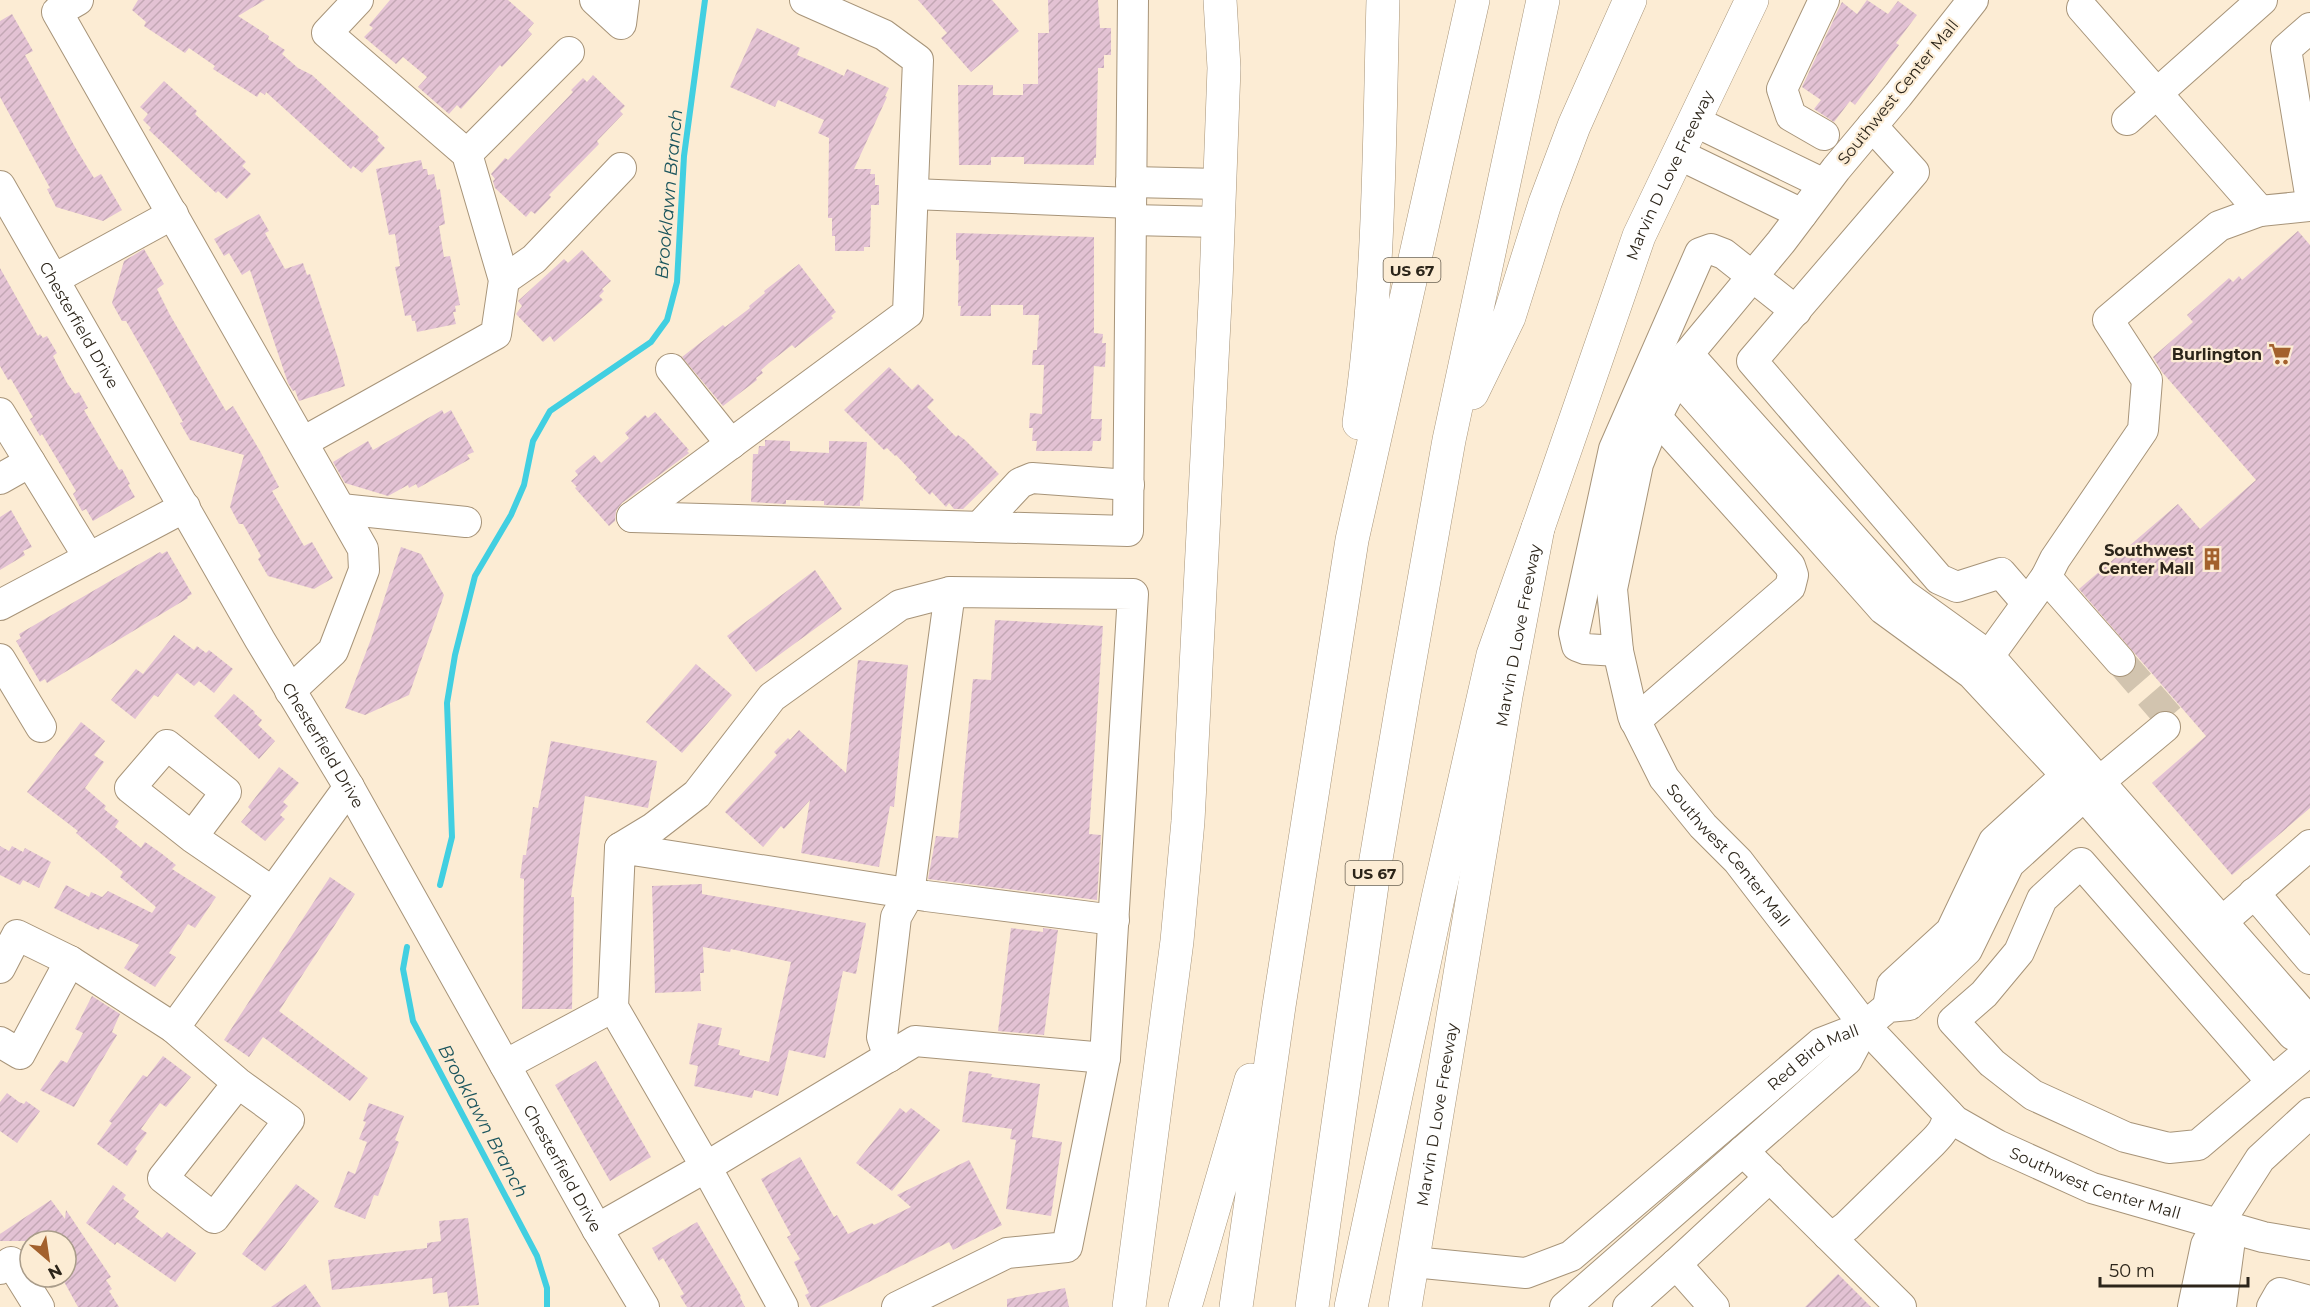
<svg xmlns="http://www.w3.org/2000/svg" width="2310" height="1307" font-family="Montserrat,sans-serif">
<defs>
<pattern id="building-hatch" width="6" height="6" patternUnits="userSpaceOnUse" patternTransform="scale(1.5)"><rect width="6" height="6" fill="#e3c2d4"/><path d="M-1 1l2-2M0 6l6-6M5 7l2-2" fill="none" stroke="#c3a7b5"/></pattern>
</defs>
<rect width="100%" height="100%" fill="#fcecd4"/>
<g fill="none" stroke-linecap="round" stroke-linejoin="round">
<!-- stream -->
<path stroke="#41cfe1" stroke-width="6" d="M440 885 452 837 447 703 455 655 475 576 511 515 524 485 533 441 550 411 651 342 667 320 677 282 684 156 705 0
M407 947 403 969 413 1021 537 1256 547 1288V1307"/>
</g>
<!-- building -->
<path fill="url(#building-hatch)" d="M138 0H265L238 16 269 36 268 39 285 50 282 54 298 68 312 75 379 137 377 140 385 148 362 173 353 166 351 169 266 92 265 95 260 92 257 97 213 69 215 66 189 48 185 53 144 26 146 22 132 10Z
M390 0H508L534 23 528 30 532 34 502 67 500 65 461 109 457 105 449 114 418 87 427 77 403 57 396 64 364 37 373 28 369 25Z
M918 0H992L1019 31 971 72 941 38 947 33Z
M1048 0H1098L1100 28H1111V55H1104V68H1098L1096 158H1094V165L1024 164V157H991V165H959L958 85H993V95H1023V84H1038V33H1049Z
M1867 0 1888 14 1898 1 1917 15 1896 43 1899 45 1855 105 1850 101 1834 122 1814 109 1821 100 1802 87 1842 2 1857 14Z
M12 14 33 51 25 55 75 147 94 178 101 174 122 210 103 221 56 207 47 189 50 188 0 97V21Z
M757 28 800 48 797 55 825 67 844 76 847 69 889 88 885 96 887 97 854 169H871L870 174H875V185H879V205H871L870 247H864V251H835V236H832V218H828L829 138 818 133 824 120 778 100 775 107 730 87Z
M593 75 625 106 620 111 623 114 597 141 599 144 549 195 551 197 535 214 531 211 526 217 495 188 493 181 495 179 491 174 505 158 508 160 573 92 571 90 583 78 587 82Z
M164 81 197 111 195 114 246 162 242 166 251 174 227 199 218 191 216 193 190 169 149 130 151 128 143 120 148 114 140 107Z
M421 160 423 169H427L428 175 434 174 437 190 440 189 445 224 439 226 444 257 450 256 460 305 455 306 456 312H453L456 324 417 332 415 321H412L411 315 405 316 395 267 400 266 395 234 389 235 376 169Z
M259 214 269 231 265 233 285 269 303 263 307 275 310 274 338 358 345 386 299 401 295 390 293 391 288 383 250 270 242 275 229 253 224 256 214 239Z
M2298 231 2310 245V808L2232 875 2152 783 2206 736 2079 589 2178 504 2200 529 2256 480 2162 372 2153 357 2193 322 2187 315 2229 278 2233 282 2239 276 2242 280Z
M956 233 1094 237V333L1103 334 1102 343H1106L1105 367 1094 366 1091 419H1102L1101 441H1093L1092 451H1036L1037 441H1032L1033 428H1029L1030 413 1042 414 1044 365H1032L1033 350H1037L1039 315H1023V305H991V316H960L961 306H958L959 260H956Z
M144 249 164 284 157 289 170 315 226 411 233 406 260 451 279 487 272 491 304 546 312 542 333 578 314 589 268 576 258 559 261 556 243 524H239L230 507 244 455 190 440 180 423 183 422 153 368 126 321H122L112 303 124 261Z
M582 250 611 281 602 289 604 291 599 296 603 300 554 342 550 336 543 342 516 314 522 306 518 301 564 259 568 263Z
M799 264 836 312 831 316 833 318 813 334 795 348 792 345 769 363 761 370 763 373 756 378 757 380 723 406 682 357 723 325 725 327 750 308 749 306 765 293 764 291Z
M0 268 38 336 40 334 43 338 47 336 57 353 53 356 67 383 75 394 79 392 88 408 84 410 119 470 122 469 130 484 128 485 135 497 93 521 86 509 82 511 73 494 76 491 42 434 40 436 30 419 33 417 11 379 8 380 0 366Z
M889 367 912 390 918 384 934 400 927 407 956 437 958 435 965 440 999 474 963 509H954L949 503 946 507 932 492 930 495 915 480 917 477 896 455 895 456 887 448 884 450 844 410Z
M442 410 444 414 451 410 474 452 467 455 470 459 418 488 416 484 409 488 408 485 388 496 345 483 333 462 368 441 373 450Z
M655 412 689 450 687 451 689 453 622 503 616 511 615 521 609 526 575 488 577 487 571 481 578 475 575 471 594 455 601 463 629 438 625 433 645 415 648 418Z
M765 440 790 441V451L829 453V441L867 442 863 501 860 500V506L824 505V501L786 500V504L751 502 753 454H758L759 446H765Z
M11 510 32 547 23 551 25 555 0 570V517Z
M401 547 421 554 444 595 409 695 365 715 345 708 371 639Z
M167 551 192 594 187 597 188 598 47 683 45 679 40 682 16 641 21 638 19 634 160 552 162 554Z
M815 570 842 609 756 672 727 636Z
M995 620 1103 626 1089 834 1101 835 1097 900 928 879 936 836 958 838 973 679 991 680Z
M174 635 194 650 197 646 206 653 209 650 233 669 214 693 199 681 194 686 177 673 158 697 154 695 135 719 111 700 136 669 143 674Z
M858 660 908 665 894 807 890 806 879 867 801 853 810 800 784 829 781 826 763 847 725 812 777 755 774 752 788 738 790 740 799 730 846 773Z
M696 664 732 695 682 753 646 722Z
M234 694 255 712 254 713 262 720 258 725 275 741 259 759 214 716Z
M81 722 105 741 94 755 104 762 85 788 106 806 104 809 119 821 115 827 141 848 145 842 161 853 176 865 172 869 216 897 195 928 188 924 169 953 176 957 155 987 124 968 139 945 100 927 99 930 54 908 66 885 89 897 91 892 102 897 108 891 152 913 156 907 120 877 123 872 76 833 78 831 27 792Z
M551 741 657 761 648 808 585 796 571 897H574L572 1009H522L524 879 520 878 523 855H526L533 807 538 808Z
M279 767 299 783 283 802 288 806 280 815 285 819 265 841 241 822 251 810 248 807Z
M0 846 9 851 12 846 23 852 25 848 51 862 39 888 23 880 20 885 0 875Z
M330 877 355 894 279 1011 368 1078 350 1101 263 1037 249 1057 224 1040Z
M702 884V894L866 923 856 974 843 971 825 1058 789 1050 778 1096 754 1090 752 1098 694 1086 698 1066 689 1064 698 1023 722 1028 718 1045 740 1050 739 1055 769 1062 791 962 731 949 730 952 703 947 704 973H700L701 991 655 993 652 886Z
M1011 928 1043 932V928L1058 930 1044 1035 998 1031Z
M92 996 120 1014 112 1032 117 1035 74 1107 40 1090 61 1060 67 1063 83 1033 75 1029Z
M163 1056 191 1077 166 1107 160 1103 141 1129 147 1133 135 1149 137 1151 127 1166 97 1144 112 1123 109 1121 143 1075 147 1077Z
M596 1061 651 1157 610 1181 555 1085Z
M969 1071 992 1074 991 1077 1040 1084 1032 1137 1062 1142 1051 1216 1006 1209 1016 1140 1010 1139 1012 1129 962 1122Z
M7 1093 19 1102 24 1104 26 1101 40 1111 17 1143 0 1131V1102Z
M369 1103 404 1116 395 1140 399 1142 378 1196 374 1195 365 1219 334 1207 348 1171 355 1174 367 1142 359 1139 366 1122 363 1121Z
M900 1108 906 1113 911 1108 940 1130 892 1191 856 1163Z
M800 1157 834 1217 837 1215 848 1234 872 1223 874 1225 911 1207 897 1195 969 1160 1002 1225 953 1250 949 1242 819 1307H811L805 1295 809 1293 794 1262 800 1259 787 1237 791 1235 761 1179Z
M296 1184 319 1201 265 1271 242 1254Z
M113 1185 126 1195 123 1199 139 1211 135 1217 162 1238 167 1232 196 1253 175 1282 117 1242 115 1245 86 1223Z
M51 1200 65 1219 66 1210 111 1277 106 1280 112 1289 109 1291 119 1307H78L62 1278 66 1277V1241H0V1234Z
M468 1218 479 1305 449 1307 447 1292 433 1294 432 1278 332 1290 328 1260 427 1248V1243L441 1241 439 1221Z
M697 1222 741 1296 740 1297 745 1307H687L680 1296 684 1294 663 1258 659 1261 652 1248Z
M1838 1274 1871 1307H1805Z
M305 1284 321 1307H271Z
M1065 1288 1069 1307H1007V1299Z"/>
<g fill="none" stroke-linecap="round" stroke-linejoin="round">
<!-- minor-tunnel -->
<path stroke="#d2c4af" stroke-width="30" stroke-dasharray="30 15" stroke-linecap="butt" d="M2120 661 2172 721 2165 727"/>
<!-- minor casing -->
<g stroke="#a79479" stroke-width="32">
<g id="minor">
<path d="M78 0 57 12 363 549 364 570 333 651 290 691"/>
<path d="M595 0 621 24 624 0"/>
<path id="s1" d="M1973 0 1898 95 1836 169 1781 242 1688 354 1658 414 1638 464 1612 589 1618 651 1633 716 1664 778 1703 826 1738 861 1865 1026 1955 1121 1997 1145 2092 1188 2263 1237 2310 1245"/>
<path d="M2082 8 2260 211"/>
<path d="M2310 28 2286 49 2310 194"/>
<path d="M2127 120 2262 0"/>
<path d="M1694 121 1824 184"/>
<path d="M1872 126 1914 172 1752 361 1939 579 1957 587 2001 573 2026 602"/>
<path d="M1824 135 1791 116 1782 89 1824 0"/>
<path d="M467 154 569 52"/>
<path d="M1678 154 1802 214"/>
<path d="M1131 182 1220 184"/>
<path id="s2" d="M0 186 260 640 349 787 597 1229 644 1307"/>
<path d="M913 194 1131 203"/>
<path d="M1131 220 1218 222"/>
<path d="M54 279 173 214"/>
<path d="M504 280 534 259 621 168"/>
<path d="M1688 354 1903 594 1989 656 2309 1021 2305 1035"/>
<path d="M671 369 731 444"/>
<path d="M1677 377 1883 609 1972 674 2066 775 2293 1035H2305"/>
<path d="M0 413 89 558"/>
<path d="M303 442 496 334 504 280 467 154 327 33 358 0"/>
<path d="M0 479 30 462"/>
<path d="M341 509 466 522"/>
<path d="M632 517 1128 531 1133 0"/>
<path d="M632 517 908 313 918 60 884 35 805 0"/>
<path d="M979 527 1020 483 1032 478 1129 485"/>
<path d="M2046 577 2120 661"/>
<path d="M0 605 185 507"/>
<path d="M1618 651 1585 649 1577 646 1574 633 1614 449 1700 253 1711 249 1724 254 1796 311"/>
<path d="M0 659 41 727"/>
<path d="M1976 670 1989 656 2046 577 2055 559 2143 430 2147 380 2108 320 2219 226 2260 211 2310 206"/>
<path d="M1635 721 1790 587 1793 575 1790 566 1657 418"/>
<path d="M192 837 226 792 167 745 130 788 192 837 271 891"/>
<path d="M620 848 653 828 697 794 772 697 900 605 950 592 1133 594 1105 1058 1067 1247 1007 1253 897 1307"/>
<path d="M2254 893 2310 959"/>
<path d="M2208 934 2310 845"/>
<path d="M0 968 17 935 70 961 174 1028"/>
<path d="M1888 1007 1892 985 1951 931 1994 841 2080 763"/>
<path d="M0 1042 20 1054 70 961"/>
<path d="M889 1057 882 1037 896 917 909 894 950 592"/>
<path d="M505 1065 613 1007"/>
<path d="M2272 1082 2081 863 2042 899 2019 952 1984 994 1953 1021 1992 1063 2033 1095 2125 1137 2169 1148 2198 1145 2310 1050"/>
<path d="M238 1083 163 1178 214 1218 289 1120 238 1083 174 1028 349 787"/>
<path d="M1743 1151 1901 1307"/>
<path d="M2220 1225 2229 1247 2221 1307"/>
<path d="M597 1229 706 1167 915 1041 1105 1058"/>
<path d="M1828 1235 1839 1232 1847 1226 1932 1143C1941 1134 1947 1127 1948 1114"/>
<path id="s3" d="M1413 1262 1526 1273 1571 1256 1821 1043 1865 1026 1888 1007 1909 1005 1967 950 2009 864 2099 782 2165 727"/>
<path d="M1676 1264 1770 1177"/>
<path d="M0 1269 11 1262 39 1307"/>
<path d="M783 1307 706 1167 613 1007 620 848 926 896 1114 920"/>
<path d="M1565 1307 1847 1060 1865 1026"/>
<path d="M1628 1307 1676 1264 1714 1307"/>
<path d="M2193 1307 2206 1245 2212 1234 2260 1159 2310 1113"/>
<path d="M2272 1307 2280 1293 2310 1301"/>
</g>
</g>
<!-- major casing -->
<g stroke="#a79479" stroke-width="34">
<g id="major">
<path d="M1129 1307 1177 941 1188 821 1216 283 1224 68 1220 0"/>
<path id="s4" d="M1405 1307 1506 696 1538 528 1639 236 1752 0"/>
</g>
</g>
<!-- highway casing -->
<g stroke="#a79479" stroke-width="34">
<path id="highway" d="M1472 393 1509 317 1545 203 1574 126 1630 0
M1359 423C1380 283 1379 141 1383 0
M1185 1307 1251 1080
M1236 1307 1279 1006 1352 540 1473 0
M1312 1307 1374 871 1404 693 1449 440 1543 0
M1351 1307 1438 898 1493 655 1538 528"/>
</g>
<!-- minor -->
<use href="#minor" stroke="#fff" stroke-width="30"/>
<!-- major -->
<use href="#major" stroke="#fff" stroke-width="33"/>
<!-- highway -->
<use href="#highway" stroke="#fff" stroke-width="33"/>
</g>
<!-- icons -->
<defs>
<g id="supermarket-bare" transform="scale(1.8)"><path d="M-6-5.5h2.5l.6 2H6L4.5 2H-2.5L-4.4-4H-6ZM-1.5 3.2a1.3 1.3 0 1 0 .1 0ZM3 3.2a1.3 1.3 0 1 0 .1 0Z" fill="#a3612d" stroke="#fcecd4" stroke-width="2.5" paint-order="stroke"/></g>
<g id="building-bare" transform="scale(1.8)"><path d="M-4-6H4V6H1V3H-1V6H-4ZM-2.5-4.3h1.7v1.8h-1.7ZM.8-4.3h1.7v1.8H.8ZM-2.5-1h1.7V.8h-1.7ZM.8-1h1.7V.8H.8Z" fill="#a3612d" stroke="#fcecd4" stroke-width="2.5" paint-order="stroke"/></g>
</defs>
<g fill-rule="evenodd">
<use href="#supermarket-bare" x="2280" y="354"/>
<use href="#building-bare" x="2212" y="559"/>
</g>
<g text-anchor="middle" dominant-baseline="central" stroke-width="4.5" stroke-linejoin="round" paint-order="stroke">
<!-- shield labels -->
<g fill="#fcecd4" stroke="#6a6152" stroke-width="1.5">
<rect x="1383.5" y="258" width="57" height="24" rx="4.5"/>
<rect x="1345.5" y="861" width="57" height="24" rx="4.5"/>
</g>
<g font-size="15" font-weight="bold" fill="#2c251a">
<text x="1412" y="270">US 67</text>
<text x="1374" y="873">US 67</text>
</g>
<!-- street labels -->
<g font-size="16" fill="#2c251a" stroke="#fcecd4">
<text transform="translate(1898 92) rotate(-51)">Southwest Center Mall</text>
<text stroke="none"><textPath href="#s4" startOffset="1167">Marvin D Love Freeway</textPath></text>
<text stroke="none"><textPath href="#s2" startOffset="160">Chesterfield Drive</textPath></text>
<text stroke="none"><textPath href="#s4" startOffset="681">Marvin D Love Freeway</textPath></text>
<text stroke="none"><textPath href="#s2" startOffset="646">Chesterfield Drive</textPath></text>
<text stroke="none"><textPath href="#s1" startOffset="1002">Southwest Center Mall</textPath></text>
<text stroke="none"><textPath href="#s3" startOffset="476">Red Bird Mall</textPath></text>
<text stroke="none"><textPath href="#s4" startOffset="195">Marvin D Love Freeway</textPath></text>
<text stroke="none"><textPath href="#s2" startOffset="1132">Chesterfield Drive</textPath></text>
<text stroke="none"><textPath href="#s1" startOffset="1506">Southwest Center Mall</textPath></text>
</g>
<!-- poi labels -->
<g font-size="16" font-weight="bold" fill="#2c251a" stroke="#fcecd4" text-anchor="end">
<text x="2262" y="354">Burlington</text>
<text x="2194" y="550">Southwest<tspan x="2194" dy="18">Center Mall</tspan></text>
</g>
<!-- water labels -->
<g font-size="18" font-style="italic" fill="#1b555d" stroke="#fcecd4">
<text transform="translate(669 194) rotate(-85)">Brooklawn Branch</text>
<text transform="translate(483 1121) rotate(62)">Brooklawn Branch</text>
</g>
</g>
<!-- north arrow -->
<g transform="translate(48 1259) rotate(151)"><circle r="28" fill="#fcecd4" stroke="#a99c8a" stroke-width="1.5"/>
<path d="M0-4.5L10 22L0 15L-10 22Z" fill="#a3612d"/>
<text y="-9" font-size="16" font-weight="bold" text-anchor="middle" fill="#2c251a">N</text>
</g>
<!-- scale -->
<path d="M2100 1277v9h148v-9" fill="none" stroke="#2c251a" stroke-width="3"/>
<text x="2109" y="1277" font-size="18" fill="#2c251a" stroke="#fcecd4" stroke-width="4.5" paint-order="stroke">50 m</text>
</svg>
